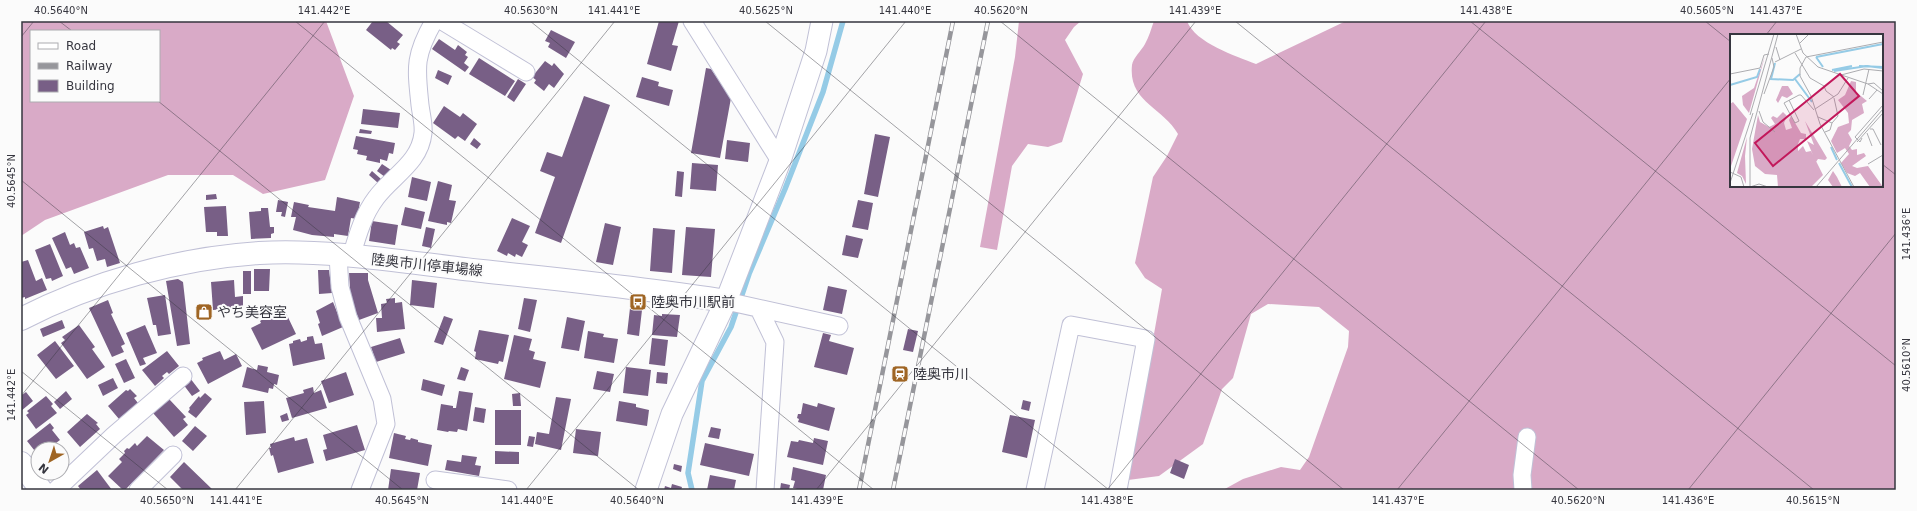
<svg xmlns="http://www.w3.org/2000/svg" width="1917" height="511" font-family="'DejaVu Sans','Noto Sans JP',sans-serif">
<rect width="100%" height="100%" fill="#fbfbfb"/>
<!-- forest -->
<path fill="#d9aac7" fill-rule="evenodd" d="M21 21H326L354 96 325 180 263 194 233 175H168L45 220 21 236ZM31 31H159V101H31Z
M1019 21H1081L1074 27 1065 40 1083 74 1062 142 1048 147 1028 144 1012 166 997 250 980 247 1015 57Z
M1154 21H1187C1195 43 1236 56 1256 64L1346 21H1896V490H1223L1243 479 1281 467 1300 470 1309 457 1348 347 1349 331 1319 307 1268 304 1251 314 1233 378 1222 389 1203 444 1159 476 1128 480 1162 289 1145 278 1135 263 1153 177 1167 156 1178 134C1163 107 1128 102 1132 65 1133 58 1141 51 1145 44 1149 37 1151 29 1154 21ZM1731 35H1882V186H1731Z"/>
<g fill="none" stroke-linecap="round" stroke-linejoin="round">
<!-- stream -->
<path stroke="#95cbe6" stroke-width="5.5" d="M692 490 688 473 702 381 731 327 749 274 785 189 823 92 843 21"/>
</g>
<!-- building -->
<path fill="#785f86" d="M373 21H386L403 35 397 42 400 44 395 50 392 48 391 50 366 30Z
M659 21H679L672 45 678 46 671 71 647 64Z
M551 30 575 42 566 58 548 47 550 43 545 41Z
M439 39 455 50 458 45 467 52 465 55 468 57 464 63 469 67 465 72 432 49Z
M479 58 515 81 505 96 469 74Z
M545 61 552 66 554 63 564 74 554 88 549 84 544 91 534 83 536 80 532 77Z
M706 68 711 69 731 98 720 158 691 153Z
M438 70 452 76 448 85 435 78Z
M642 77 659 82 658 86 673 90 669 106 636 97Z
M518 79 526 84 514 102 507 97Z
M584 96 610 105 561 243 535 233 555 177 540 171 547 152 562 157Z
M444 106 460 117 463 113 477 124 465 141 458 136 455 139 433 123Z
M363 109 400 113 398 128 361 124Z
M360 129 372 131 371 134 359 133Z
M875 134 890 137 878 197 864 194Z
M356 136 395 143 393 154 389 153 387 161 380 159V163L366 160 367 156 357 154 358 150 353 149Z
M474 138 481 144 477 149 470 144Z
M727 140 750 143 748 162 725 159Z
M692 163 718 165 716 191 690 189Z
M382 164 391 170 385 177 377 171Z
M372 171 381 179 378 183 369 175Z
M677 171 684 172 682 197 675 196Z
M412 177 431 182 427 201 408 197Z
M438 181 452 185 449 200 456 201 451 223 447 222V225L428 221Z
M216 194 217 199 206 200V195Z
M337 197 360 202 357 219 351 218 348 236 334 234V237L312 235 293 230 296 217H291L294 202 309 205 308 207 335 211Z
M278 200 288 202 285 217 281 216 282 212H276Z
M858 200 873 203 868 230 852 227Z
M226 206 228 236H217V232H206L204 207Z
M405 207 425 212 421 229 401 225Z
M261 208H268L270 227H274V233L271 234V238L251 239 249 212 261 211Z
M512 218 530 226 522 242 528 245 522 257 516 254 515 257 508 253 507 256 497 251Z
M372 221 398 225 395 245 369 241Z
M605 223 621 227 613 265 596 262Z
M103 226 104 229 108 227 120 263 107 267 105 259 97 261 93 248 89 249 84 232Z
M426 227 435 229 431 248 422 246Z
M686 227 715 229 711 277 682 275Z
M653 228 675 230 672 273 650 271Z
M65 232 70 245 74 243 76 248 80 247 89 268 74 274 71 267 66 269 52 238Z
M846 235 863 239 858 258 842 255Z
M50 244 63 276 52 281 51 278 46 279 35 250Z
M28 260 36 281 42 278 47 290 25 299V297L21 298V262Z
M254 269H270L269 291H254Z
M318 270H329L332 293 319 294Z
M243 271H251V294H243Z
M349 273H368V280L378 313 359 320 347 289 350 288Z
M178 279 183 282 190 344 177 346 166 281Z
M234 280 235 297 243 296V311H236V308L213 310 211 282Z
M412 280 437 283 434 308 410 305Z
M828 286 847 290 842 314 823 310Z
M165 295 171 334 158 336 156 325H153L147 298Z
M395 298V303L402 302 405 329 377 332 376 318H382L381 304 387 303 386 299Z
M524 298 537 300 530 332 518 329Z
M108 300 113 313 111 314 125 344 121 346 124 352 112 357 89 308Z
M333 302 343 327 322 336 318 324 320 323 316 311Z
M630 308 642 310 639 336 627 334Z
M285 311 296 334 262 350 251 328 261 323 260 321 266 317 268 320Z
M662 314 680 315 677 337 652 335 654 315 662 316Z
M444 316 453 319 443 345 434 342Z
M567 317 585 321 579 351 561 348Z
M62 320 65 328 43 337 40 329Z
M79 325 95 347 92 349 105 367 87 379 61 343 65 340 62 337Z
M145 325 157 353 143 358 146 364 140 366 126 333Z
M908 329 918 331 913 352 903 350Z
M479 330 509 335 503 362 499 361 498 364 475 359 476 352 474 351Z
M588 331 604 334 603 337 618 339 614 363 584 358Z
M823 333 831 335 829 341 854 348 847 375 814 367Z
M514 335 532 339 529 350 535 352 533 359 546 362 540 388 504 379Z
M313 336 315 344 322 343 325 359 293 366 289 344 293 343V341L300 339 301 342 307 340V337Z
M400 338 405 353 376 362 371 347Z
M652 338 668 340 665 366 649 364Z
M55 341 74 366 56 379 37 355Z
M167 351 179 366 169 374 167 372 162 376 164 378 155 386 142 370Z
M220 351 224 360 236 354 242 366 208 384 197 363 203 360 202 358Z
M126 359 135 378 124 383 115 364Z
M258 365 268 367 267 372 279 375 277 385 274 384 273 389 269 388 268 393 242 387 247 367 257 370Z
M461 367 469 370 465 381 457 379Z
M626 367 651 370 648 396 623 393Z
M597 371 614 374 610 392 593 389Z
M346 372 354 395 329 403 321 381Z
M657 372 668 373 667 384 656 383Z
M113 378 118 388 103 396 98 385Z
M190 378 200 391 192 396 183 384Z
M423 379 445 385 442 396 421 390Z
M313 387 314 393 321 390 327 408 292 418 286 398 304 393 303 390Z
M130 389 137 396 134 398 138 403 119 419 108 406 126 390 128 391Z
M66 391 72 399 60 409 54 402Z
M459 391 473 393 467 431 458 429 457 432 449 431 448 432 437 430 441 404 453 406V408H456Z
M26 392 33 401 21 411V393L22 395Z
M205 393 212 399 196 418 188 412 190 409 189 408 199 396 200 398Z
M520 393 521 406H513L512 394Z
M46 396 53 404 51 406 57 413 36 429 26 415 29 413 27 411Z
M556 397 571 399 561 450 535 444 537 432 549 434Z
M169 399 186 417 183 419 188 425 174 437 153 413Z
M1023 400 1031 402 1029 411 1021 409Z
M264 401 266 433 246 435 244 402Z
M619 401 636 404V407L649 410 647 426 616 421Z
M803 403 817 407 818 403 835 408 829 431 798 422 799 419 797 418 798 414H801Z
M475 407 486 409 484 423 473 421Z
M495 410H521V445H495Z
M287 413 289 420 282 422 280 416Z
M87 414 98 423 96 424 100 429 80 447 67 432Z
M1010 415 1035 420 1027 458 1002 452Z
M50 423 54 428 52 430 60 440 48 449H38V455L27 441Z
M357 425 365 450 326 461 323 450 327 449 323 435Z
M195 426 207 436 193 451 182 441Z
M711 427 721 429 719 439 708 437Z
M576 429 601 432 598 456 573 453Z
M394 433 406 436 405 439 410 440 411 438 418 440V442L432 445 428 466 389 458Z
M147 436 164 450 125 490H123L108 476 122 462 119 459 125 453 124 451 127 448 129 449 135 443 137 446Z
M529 436 535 437 533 447 527 446Z
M294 437 295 441 307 438 314 463 278 473 273 455 271 456 269 448H271L270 444Z
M814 438 828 441 823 465 787 457 791 441 798 442 799 440 813 443Z
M705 443 754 454 749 476 700 465Z
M495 451 519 452V464H495Z
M462 455 477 457 475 465 481 466 479 476 445 470 447 460 461 462Z
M1175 459 1189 465 1184 479 1170 473Z
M184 462 213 490H183L170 477Z
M674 464 682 466 681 472 673 469Z
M62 467 65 471 55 479 50 473H62Z
M793 467 826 475 823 490H802L793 488 795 481 791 480Z
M391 469 420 473 417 490H388Z
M97 470 112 490H81L78 486Z
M710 475 736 480 734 490H707Z
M781 483 790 485 789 490H780Z
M672 484 682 487 681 490H664L665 486 671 488Z"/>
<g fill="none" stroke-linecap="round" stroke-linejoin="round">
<!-- minor casing -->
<g stroke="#c0c0d6" stroke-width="19">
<path id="minor" d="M442 21 526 72
M692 21 780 161
M338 256 340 287 348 317 382 399 386 424 360 490
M351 257C357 237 363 215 376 198 392 176 420 163 423 133 424 124 421 114 420 105 416 67 414 56 434 21
M726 301 839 326
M759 309 775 342 765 490
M435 480 508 490
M56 490 114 435 183 376
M138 490 173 455
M1035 490 1071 325 1146 339 1118 490
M1523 490 1522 475 1527 437"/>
</g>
<!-- tertiary casing -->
<g stroke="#c0c0d6" stroke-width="23">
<path id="tertiary" d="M646 490 672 414 726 301 780 161 816 51 822 21"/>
</g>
<!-- secondary casing -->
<g stroke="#c0c0d6" stroke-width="24">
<path id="secondary" d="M21 319C93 282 179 258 259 253 333 249 409 263 482 271 563 280 645 288 726 301"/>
</g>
<!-- primary casing -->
<g stroke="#c0c0d6" stroke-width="24">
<path id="primary" d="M21 463 41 490"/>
</g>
<!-- minor -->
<use href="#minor" stroke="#fff" stroke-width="17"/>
<!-- tertiary -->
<use href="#tertiary" stroke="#fff" stroke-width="21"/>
<!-- secondary -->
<use href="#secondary" stroke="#fff" stroke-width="22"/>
<!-- primary -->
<use href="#primary" stroke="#fff" stroke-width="22"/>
<!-- rail casing -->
<g stroke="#96969b" stroke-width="4.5">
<path id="rail" d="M859 490 953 21
M893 490 988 21"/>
</g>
<!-- rail -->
<use href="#rail" stroke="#fbfbfb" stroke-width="3" stroke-dasharray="9" stroke-linecap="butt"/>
</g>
<!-- ticks -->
<path fill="none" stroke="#36363f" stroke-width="1" stroke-opacity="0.45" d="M59 21 72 31M295 21 874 490M530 21 1109 490M765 21 1344 490M1000 21 1579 490M1235 21 1814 490M1470 21 1896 366M1705 21 1731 42M1766 35 1777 21M21 37 34 21M158 101 639 490M1882 164 1896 175M21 180 403 490M21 371 168 490M21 396 325 21M235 490 615 21M526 490 906 21M816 490 1196 21M1107 490 1486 21M1397 490 1731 78M1688 490 1896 233"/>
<!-- icons -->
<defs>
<g id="bus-square" transform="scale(0.9)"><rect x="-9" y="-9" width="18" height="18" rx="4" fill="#9f6524" stroke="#fbfbfb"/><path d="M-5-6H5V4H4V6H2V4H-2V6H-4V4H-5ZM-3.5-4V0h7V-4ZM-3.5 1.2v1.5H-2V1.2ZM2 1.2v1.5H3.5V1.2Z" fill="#fff"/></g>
<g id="shop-square" transform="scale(0.9)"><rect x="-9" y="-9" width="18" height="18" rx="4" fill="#9f6524" stroke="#fbfbfb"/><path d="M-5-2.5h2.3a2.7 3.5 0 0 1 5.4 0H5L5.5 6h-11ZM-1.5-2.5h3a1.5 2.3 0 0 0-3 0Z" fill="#fff"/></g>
<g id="station-square" transform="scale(0.9)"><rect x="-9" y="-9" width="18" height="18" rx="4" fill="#9f6524" stroke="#fbfbfb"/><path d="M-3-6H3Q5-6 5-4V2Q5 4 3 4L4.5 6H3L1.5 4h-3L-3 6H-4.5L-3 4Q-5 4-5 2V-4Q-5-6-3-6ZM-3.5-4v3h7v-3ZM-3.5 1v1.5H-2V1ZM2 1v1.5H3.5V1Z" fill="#fff"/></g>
</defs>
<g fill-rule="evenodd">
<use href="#bus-square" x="638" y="302"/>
<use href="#shop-square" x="204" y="312"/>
<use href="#station-square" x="900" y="374"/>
</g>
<g text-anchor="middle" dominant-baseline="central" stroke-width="4" stroke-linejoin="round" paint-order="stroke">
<!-- street labels -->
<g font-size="14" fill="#36363f" stroke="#fbfbfb">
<text transform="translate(427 265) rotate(6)">陸奥市川停車場線</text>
</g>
<!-- poi labels -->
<g font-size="14" fill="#36363f" stroke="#fbfbfb" text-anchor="start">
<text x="651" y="302">陸奥市川駅前</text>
<text x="217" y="312">やち美容室</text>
<text x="913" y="374">陸奥市川</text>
</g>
</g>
<!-- overview -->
<g transform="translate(1730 34)">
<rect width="153" height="153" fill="#fbfbfb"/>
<path d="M35 22 19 79 13 71 12 62 24 54ZM121 47 126 48V58L137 67 132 70 134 79 122 86 121 96 118 99 122 106 119 112 122 116 127 115V121L134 119 136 122 122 132 127 134 138 132 153 153H140L130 139 125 142 117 139 111 129 119 120 115 114 107 119 101 107 108 93 119 89 118 79 108 66 115 61ZM52 52H58L63 60 57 64 52 62 48 69 46 66ZM3 68 17 85 0 135V70ZM53 78 57 82 54 89 56 96 62 94 59 86 61 82 71 99 76 100V105H70L68 110V117L73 112 76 118 81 117 93 141 81 153H48L47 141 35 140 25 132 22 115 28 81 30 88 39 93 45 90 41 84 43 82 47 84ZM75 87 97 124 95 126 88 125 86 128 77 107 84 111ZM17 103 15 122 16 150 12 142 7 139ZM103 137 107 143 112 153H103L98 146Z" fill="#d9aac7"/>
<path fill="none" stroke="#95cbe6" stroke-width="2" d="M86 23 93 33M86 23 153 10M45 29 41 45 63 46 70 40M129 32 153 33M102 36 122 32M104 37 137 32 153 34M65 45 82 68M0 51 27 43 30 35M101 113 107 126M109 129 122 153"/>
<path fill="none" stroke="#acacb0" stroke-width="1" d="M66 0 73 19 88 33 138 50 153 60M69 10 79 0M46 13 50 26M65 19 80 44 94 52 96 57 104 63M45 28 71 15M0 40 30 34 34 21 39 20M111 41 134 35 153 37M138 50 144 49 153 57M34 60 44 33 42 24M133 61 139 35M139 65 147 56M59 66 69 87 65 89 54 69 69 61H71L84 76M85 75 108 60 118 44M29 77 33 88 45 98M20 81 44 0M88 83 102 89M140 95H143L151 111M95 98 100 96 102 89 108 82 104 64M137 99 142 112M132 104 130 108 125 103 153 71M127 108 153 79M138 130 153 121M0 138 11 143 14 153M0 149 23 79M20 153 29 150 38 153M20 153V104L48 0M86 153 153 75M124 153 90 90 81 62 70 42V34L76 23 153 8"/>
<path fill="#c2185b" fill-opacity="0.15" stroke="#c2185b" stroke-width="2" d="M110 40 129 62 43 132 25 109Z"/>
<rect width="153" height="153" fill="none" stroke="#36363f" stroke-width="2"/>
</g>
<!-- border -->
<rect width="1917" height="511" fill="none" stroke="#fbfbfb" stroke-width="44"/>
<!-- legend -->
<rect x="30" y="30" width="130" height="72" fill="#fbfbfb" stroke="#acacb0"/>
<rect x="38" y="43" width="20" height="6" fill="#ffffff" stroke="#acacb0"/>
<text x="66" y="50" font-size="12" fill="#36363f">Road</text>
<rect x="38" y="63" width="20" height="6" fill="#96969b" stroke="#acacb0"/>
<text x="66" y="70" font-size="12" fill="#36363f">Railway</text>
<rect x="38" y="80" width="20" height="12" fill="#785f86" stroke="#acacb0"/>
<text x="66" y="90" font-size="12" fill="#36363f">Building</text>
<!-- north arrow -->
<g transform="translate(50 461) rotate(219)"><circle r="19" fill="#fbfbfb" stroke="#acacb0"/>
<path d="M0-3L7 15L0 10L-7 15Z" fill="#9f6524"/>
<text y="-6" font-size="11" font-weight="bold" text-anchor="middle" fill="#36363f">N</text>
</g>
<rect x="22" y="22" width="1873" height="467" fill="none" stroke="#36363f" stroke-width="1.5"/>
<g font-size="10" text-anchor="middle" fill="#36363f">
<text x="61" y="14">40.5640°N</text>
<text x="324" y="14">141.442°E</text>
<text x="531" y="14">40.5630°N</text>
<text x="614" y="14">141.441°E</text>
<text x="766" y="14">40.5625°N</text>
<text x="905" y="14">141.440°E</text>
<text x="1001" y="14">40.5620°N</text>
<text x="1195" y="14">141.439°E</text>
<text x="1486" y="14">141.438°E</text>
<text x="1707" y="14">40.5605°N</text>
<text x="1776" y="14">141.437°E</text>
<text transform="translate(11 181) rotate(-90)" y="4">40.5645°N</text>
<text transform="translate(1906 234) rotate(-90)" y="4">141.436°E</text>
<text transform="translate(1906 365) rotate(-90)" y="4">40.5610°N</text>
<text transform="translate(11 395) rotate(-90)" y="4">141.442°E</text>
<text x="167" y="504">40.5650°N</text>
<text x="236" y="504">141.441°E</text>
<text x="402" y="504">40.5645°N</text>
<text x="527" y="504">141.440°E</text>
<text x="637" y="504">40.5640°N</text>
<text x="817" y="504">141.439°E</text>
<text x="1107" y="504">141.438°E</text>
<text x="1398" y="504">141.437°E</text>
<text x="1578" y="504">40.5620°N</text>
<text x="1688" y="504">141.436°E</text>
<text x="1813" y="504">40.5615°N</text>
</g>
</svg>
